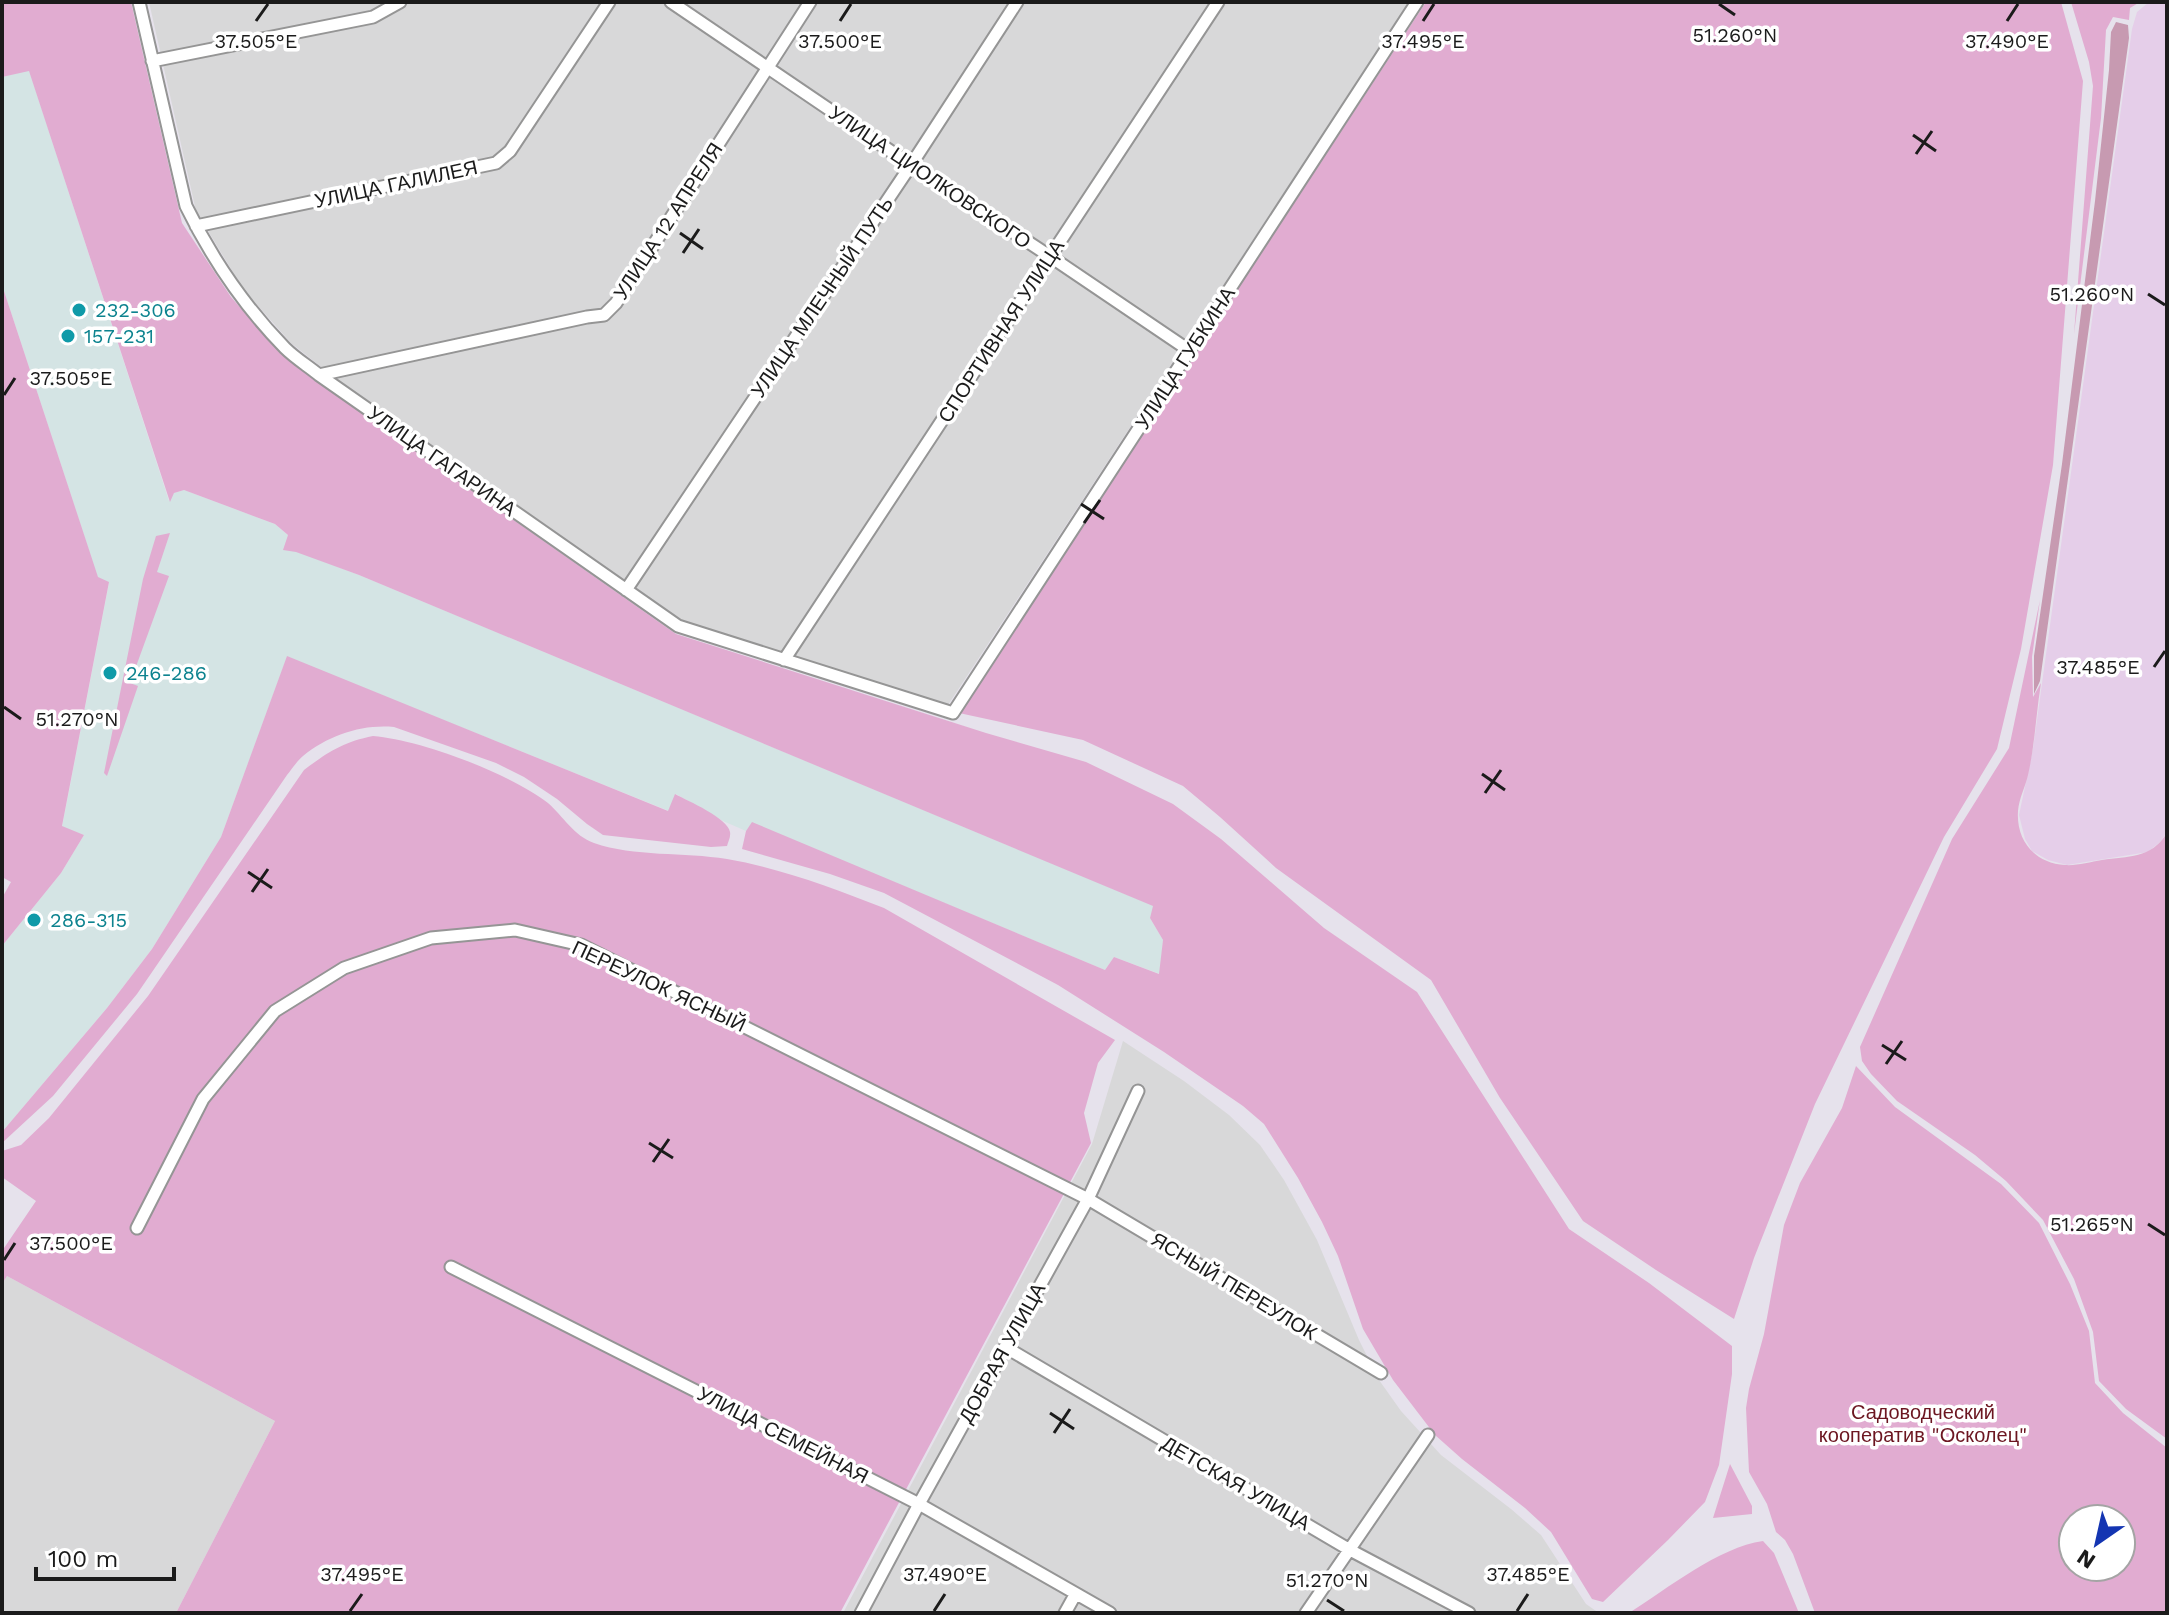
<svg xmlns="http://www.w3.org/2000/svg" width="2169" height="1615" font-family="'Work Sans',sans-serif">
<rect width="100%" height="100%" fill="#e6e2ec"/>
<!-- residential -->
<path fill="#d8d8d9" d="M149 2H1409L948 705 683 621 335 378 291 343 243 289 196 211Z
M1123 1041 1184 1081 1229 1115 1260 1145 1284 1180 1317 1240 1359 1340 1379 1380 1401 1411 1441 1455 1511 1509 1541 1535 1586 1604 1599 1613H843L1092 1144Z
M7 1276 275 1421 176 1613H2V1284Z"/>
<!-- industrial -->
<path fill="#d4e4e4" d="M29 70 169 501 174 493 184 490 275 524 288 535 284 550 296 551 359 575 1154 906 1150 918 1163 940 1160 974 1114 957 1105 970 752 823 746 831 723 821 676 794 669 811 287 657 221 837 152 949 107 1008 2 1132V946L61 873 84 835 62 827 109 583 98 578 2 285V77Z"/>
<!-- farmland -->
<path fill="#e5cee9" d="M2149 2H2167V832L2161 841 2148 852 2067 865 2048 860 2032 851 2025 839 2019 815 2033 749 2132 29 2137 12Z"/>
<!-- grass -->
<path fill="#e1acd1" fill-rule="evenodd" d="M2 2H131L182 223 231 297 280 353 319 383 676 634 986 733 1086 762 1173 804 1221 839 1324 928 1417 992 1569 1229 1649 1283 1732 1346V1374L1719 1465 1705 1502 1668 1540 1603 1602 1592 1599 1551 1532 1525 1508 1462 1459 1435 1435 1393 1380 1363 1329 1338 1256 1322 1222 1298 1178 1264 1124 1243 1106 1164 1052 1058 985 884 893 830 874 742 849 746 831 752 822 1105 970 1114 957 1159 974 1163 940 1150 918 1153 906 359 575 296 552 283 550 288 535 275 524 184 490 174 493 170 502 29 71 2 77Z
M1426 2H2061L2083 81 2053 465 2021 649 1997 749 1944 837 1815 1104 1754 1258 1734 1319 1656 1270 1583 1221 1500 1098 1431 980 1276 868 1220 817 1183 786 1083 740 959 713Z
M2071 2H2140L2130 8 2129 20 2113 17 2106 30 2101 118 2074 334 2093 86 2089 62Z
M2 285 98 577 109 582 62 826 84 835 61 873 2 946V898L11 882 2 877Z
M170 533 157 572 169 576 130 683 138 686 107 776 104 773 143 579 156 536Z
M2040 600 2032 657 2033 697 2041 683C2036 713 2035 745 2028 775 2025 788 2019 798 2018 811 2016 841 2035 863 2065 865 2076 866 2090 862 2102 860 2128 856 2151 859 2167 833V1439L2126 1409 2099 1381 2093 1332 2074 1279 2043 1220 2006 1181 1975 1155 1897 1101 1871 1074 1862 1061 1860 1047 1952 839 2009 748Z
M287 656 668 811 675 794C688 801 728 818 730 832 731 837 728 842 727 846L711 847 603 835 587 824 557 799 524 777 496 763 394 727C362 724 329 735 303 756 297 761 292 769 287 775L137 994 53 1096 2 1143V1132L107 1008 152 949 221 837Z
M373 736C421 740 509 773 548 803 563 816 574 836 594 843 634 857 684 852 727 859 780 868 833 888 884 908L1115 1040 1098 1063 1084 1113 1091 1143 840 1613H176L275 1421 7 1276 2 1284V1251L36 1201 2 1177V1151L21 1145 49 1118 148 996 304 770C328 752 343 742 373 736Z
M1856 1066 1895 1107 2001 1184 2039 1223 2070 1284 2089 1331 2095 1383 2123 1413 2167 1448V1613H1815L1793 1554 1785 1540 1776 1532 1767 1504 1749 1472 1746 1408 1749 1389 1764 1334 1784 1225 1800 1183 1842 1108ZM2073 1519H2121V1567H2073Z
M1730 1464 1752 1506V1514L1713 1518Z
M1763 1541 1774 1553 1799 1613H1629C1667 1589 1719 1547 1763 1541Z"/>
<!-- forest -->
<path fill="#c79ab1" d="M2116 22 2128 25 2129 38 2040 681 2034 694V656L2062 464 2095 201 2109 70 2111 32Z"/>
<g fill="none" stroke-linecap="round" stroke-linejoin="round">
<!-- street casing -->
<g stroke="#959595" stroke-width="15">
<path id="street" d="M139 2 186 206C211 257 245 307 285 348 295 358 308 366 319 375L678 626 953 713 1417 2
M671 2 911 165 1051 257 1190 351
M152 61 373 17 400 2
M196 226 496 163 510 151 609 2
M319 375 587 317 604 315 616 303 810 2
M626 590 911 165 1017 2
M784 660 1218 2
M137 1228 203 1099 275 1011 344 968 431 938 515 930 581 945 1088 1199 1381 1373
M451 1267 919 1504 1110 1613
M1005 1347 1350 1550 1469 1613
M861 1613 919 1504 1088 1199 1138 1091
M1065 1613 1075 1595
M1306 1613 1428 1435"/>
</g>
<!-- street -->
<use href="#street" stroke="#fff" stroke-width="11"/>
</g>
<!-- ticks -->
<path fill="none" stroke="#1b1b1b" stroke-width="3" d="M1719 4 1735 15M256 21 268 4M840 21 851 4M1423 21 1434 4M2007 21 2018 4M1913 135 1936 151M1916 154 1932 131M680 233 703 249M683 253 699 229M2148 294 2165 305M4 395 15 378M1081 504 1104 519M1084 523 1100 500M2154 667 2165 651M4 707 21 719M1482 774 1505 790M1485 793 1501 770M248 872 272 888M252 892 268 869M1882 1045 1906 1060M1886 1064 1902 1041M649 1143 673 1158M653 1162 669 1139M2148 1224 2165 1235M4 1260 15 1243M1050 1413 1074 1429M1054 1433 1070 1409M1327 1600 1344 1611M350 1611 362 1594M934 1611 945 1594M1517 1611 1528 1594"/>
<!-- markers -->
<g fill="#0f9aa8" stroke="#fff" stroke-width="3">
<circle cx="79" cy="310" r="8"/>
<circle cx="68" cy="336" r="8"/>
<circle cx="110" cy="673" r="8"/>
<circle cx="34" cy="920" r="8"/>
</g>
<g text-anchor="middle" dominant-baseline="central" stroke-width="7" stroke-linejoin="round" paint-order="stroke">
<!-- street labels -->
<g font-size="20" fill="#1b1b1b" stroke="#fff">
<text transform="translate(930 177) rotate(34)">УЛИЦА ЦИОЛКОВСКОГО</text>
<text transform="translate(396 184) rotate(-12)">УЛИЦА ГАЛИЛЕЯ</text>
<text transform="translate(668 221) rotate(-57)">УЛИЦА 12 АПРЕЛЯ</text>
<text transform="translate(822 297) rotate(-56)">УЛИЦА МЛЕЧНЫЙ ПУТЬ</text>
<text transform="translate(1001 331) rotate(-57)">СПОРТИВНАЯ УЛИЦА</text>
<text transform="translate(1185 358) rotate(-57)">УЛИЦА ГУБКИНА</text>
<text transform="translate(442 461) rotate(35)">УЛИЦА ГАГАРИНА</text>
<text transform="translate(659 986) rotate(25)">ПЕРЕУЛОК ЯСНЫЙ</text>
<text transform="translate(1234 1286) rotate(31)">ЯСНЫЙ ПЕРЕУЛОК</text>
<text transform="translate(1002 1353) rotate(-61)">ДОБРАЯ УЛИЦА</text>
<text transform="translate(783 1435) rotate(27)">УЛИЦА СЕМЕЙНАЯ</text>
<text transform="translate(1236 1483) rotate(30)">ДЕТСКАЯ УЛИЦА</text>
</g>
<!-- culture labels -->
<g font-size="20" fill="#0d838f" stroke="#fff" text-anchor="start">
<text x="95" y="310">232-306</text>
<text x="84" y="336">157-231</text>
<text x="126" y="673">246-286</text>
<text x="50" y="920">286-315</text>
</g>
<!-- park labels -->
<g font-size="20" fill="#6c1621" stroke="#fff">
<text x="1923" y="1412">Садоводческий<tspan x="1923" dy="23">кооператив "Осколец"</tspan></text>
</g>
</g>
<g font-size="20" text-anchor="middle" fill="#1b1b1b" stroke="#fff" stroke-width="7" stroke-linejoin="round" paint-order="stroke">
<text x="1735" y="42">51.260°N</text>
<text x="256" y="48">37.505°E</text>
<text x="840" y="48">37.500°E</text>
<text x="1423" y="48">37.495°E</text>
<text x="2007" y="48">37.490°E</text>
<text x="2092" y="301">51.260°N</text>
<text x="71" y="385">37.505°E</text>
<text x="2098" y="674">37.485°E</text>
<text x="77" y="726">51.270°N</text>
<text x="2092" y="1231">51.265°N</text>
<text x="71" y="1250">37.500°E</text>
<text x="362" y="1581">37.495°E</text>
<text x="945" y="1581">37.490°E</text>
<text x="1528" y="1581">37.485°E</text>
<text x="1327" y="1587">51.270°N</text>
</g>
<!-- border -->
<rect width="2169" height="1615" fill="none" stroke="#1b1b1b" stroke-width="8"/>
<!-- north arrow -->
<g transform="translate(2097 1543) rotate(214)"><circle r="38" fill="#ffffff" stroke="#a4a4a4" stroke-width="2"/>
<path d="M0-6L14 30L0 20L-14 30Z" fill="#1435b2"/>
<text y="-12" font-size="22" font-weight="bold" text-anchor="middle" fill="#1b1b1b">N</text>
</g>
<!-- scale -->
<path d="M36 1567v12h138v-12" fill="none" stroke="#1b1b1b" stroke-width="4"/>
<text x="48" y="1567" font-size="24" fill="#1b1b1b" stroke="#ffffff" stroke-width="6" paint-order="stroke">100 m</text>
</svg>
